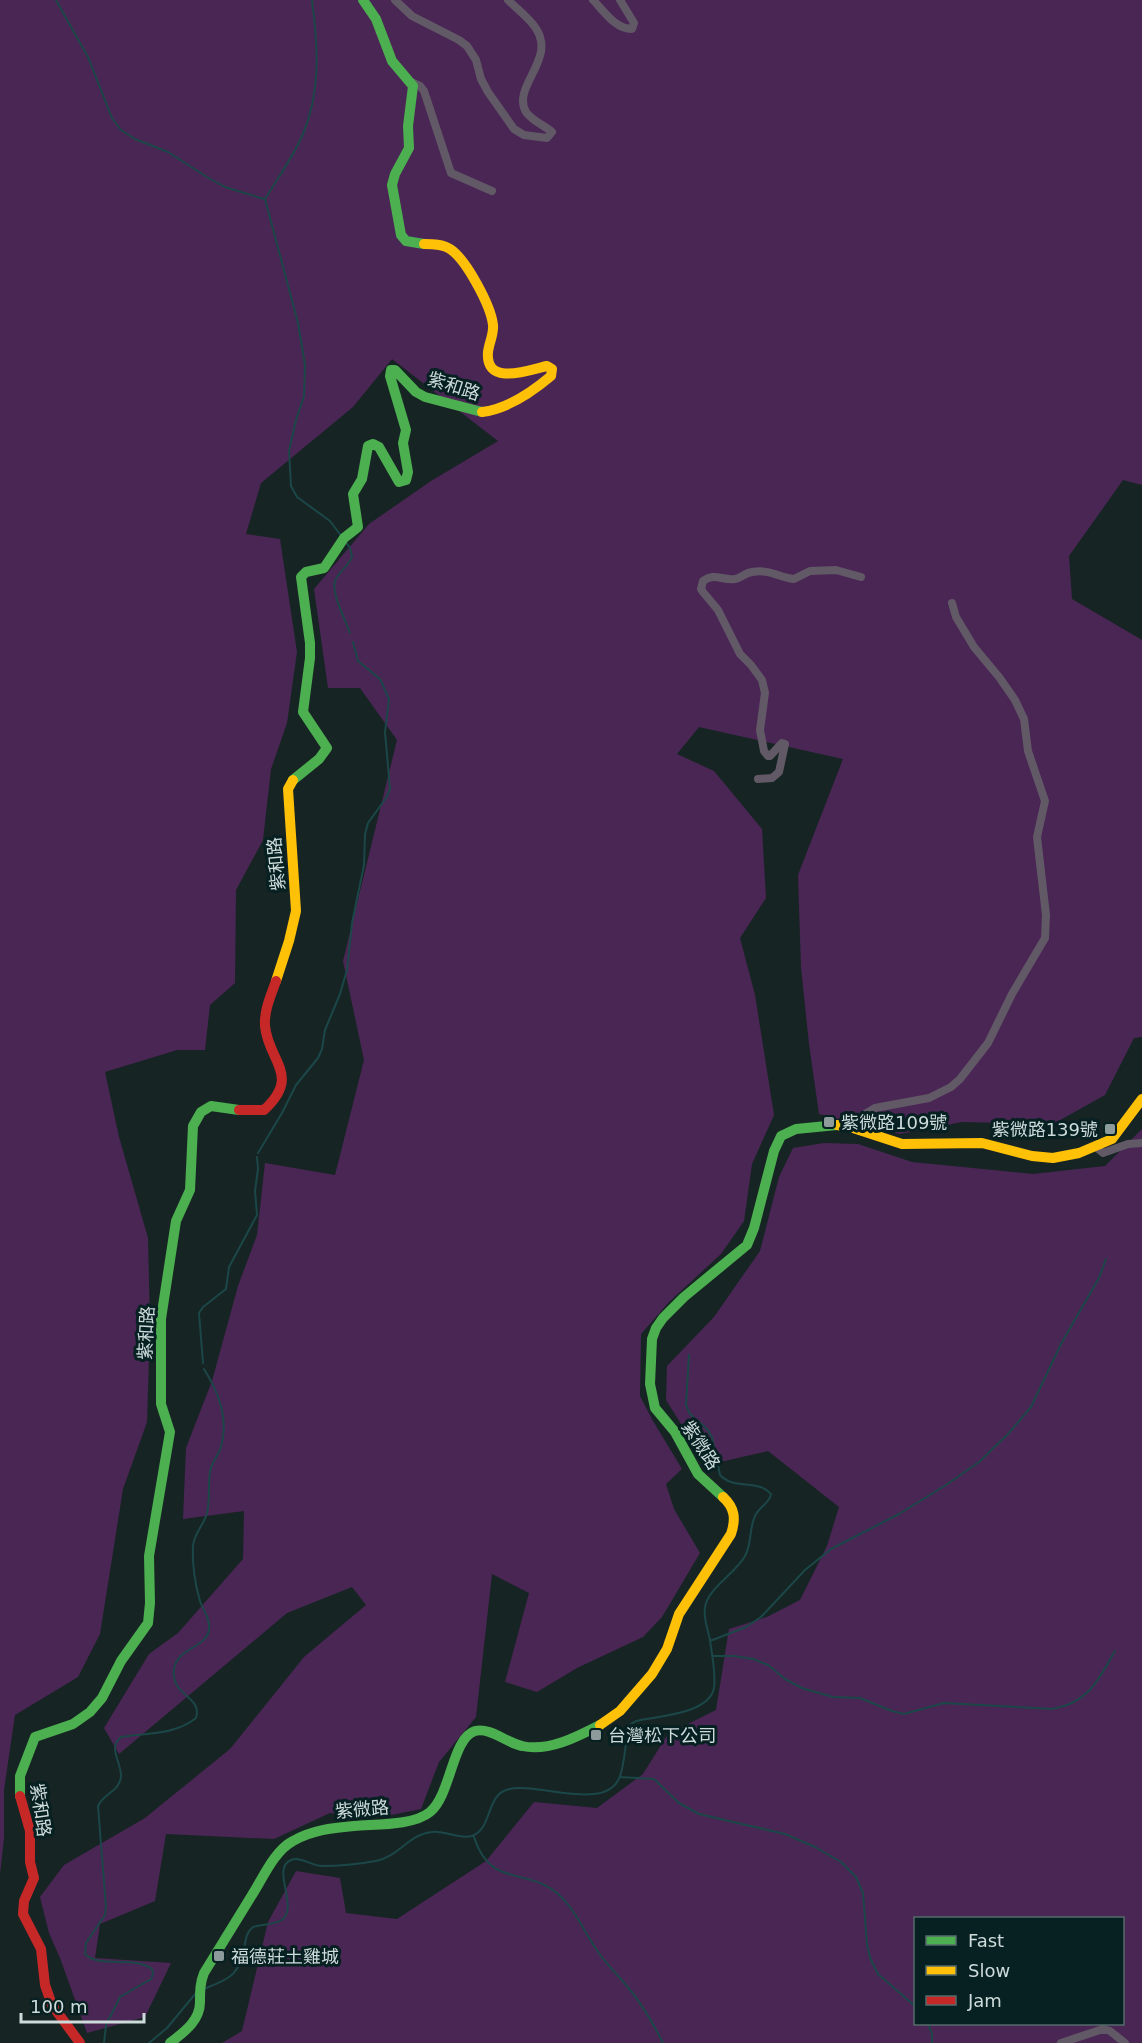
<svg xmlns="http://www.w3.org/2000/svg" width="1142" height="2043" font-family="'DejaVu Sans','Noto Sans TC',sans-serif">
<rect width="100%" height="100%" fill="#172424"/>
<!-- green -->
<path fill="#4a2655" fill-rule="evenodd" d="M0 0H1142V485L1123 480 1069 556 1072 599 1142 640V1037L1134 1038 1105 1095 1053 1124 962 1122 900 1134 819 1114 809 1044 801 967 798 875 843 759 699 727 677 754 714 771 762 829 766 898 740 938 755 995 774 1115 752 1164 744 1221 721 1254 669 1302 641 1334 640 1396 653 1421 682 1469 666 1484 674 1509 700 1553 662 1617 643 1637 577 1668 537 1692 505 1682 529 1593 492 1574 476 1717 439 1762 421 1809 381 1817 330 1813 274 1839 166 1834 155 1901 100 1924 95 1958 171 1963 145 2017 87 2033 60 1958 49 1933 40 1897 64 1865 145 1818 230 1749 304 1657 366 1605 352 1587 287 1613 119 1754 104 1728 149 1654 178 1633 243 1559 244 1511 183 1519 186 1448 212 1381 238 1286 257 1235 265 1163 335 1175 364 1060 343 961 397 740 360 688H328L314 589 369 524 431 481 498 441 392 359 353 407 261 483 246 534 280 539 297 652 287 723 271 769 263 840 236 890 235 983 210 1005 205 1050H177L105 1072 119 1137 148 1238 150 1326 147 1422 123 1489 100 1634 78 1677 15 1715 4 1790V1838L0 1874Z
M1142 1129V2043H222L242 2031 268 1922 296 1871 340 1878 346 1913 397 1919 486 1861 534 1802 597 1808 643 1774 668 1734 716 1710 729 1629 767 1617 800 1600 827 1546 839 1507 768 1451 707 1465 666 1400 667 1366 714 1317 760 1251 779 1177 793 1148 824 1143 858 1144 912 1162 1033 1174 1105 1166ZM916 1918H1122V2024H916Z"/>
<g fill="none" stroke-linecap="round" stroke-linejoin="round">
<!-- stream -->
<path stroke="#1c4748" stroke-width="2" d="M56 0 88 57 112 118 121 130 135 139 168 152 207 177 225 187 264 199
M312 0C318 46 321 91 303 134 293 157 278 178 265 199L298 323 305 365 304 396 296 420 289 451 291 486 297 497 330 521 342 537
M345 541 350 548 352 557C348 567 338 572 335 581 331 593 346 621 350 633
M258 1153 282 1113 296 1085 318 1058 322 1049 325 1030 340 994 347 970 352 923 364 865 365 834 368 823 386 798 390 789 385 732 389 699 380 679 358 661 353 642
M689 1355 686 1405 690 1414 707 1429 712 1437 720 1475C733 1490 759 1479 771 1494 770 1503 759 1507 755 1516 749 1528 752 1544 745 1556 736 1573 708 1588 705 1607 703 1618 708 1630 710 1640
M203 1363 199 1313 203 1307 226 1289 229 1267 257 1215 255 1191 258 1169 257 1157
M713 1656H734L753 1659 768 1665 785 1679 802 1688 833 1697 860 1698 892 1711 904 1714 944 1703 1052 1709C1089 1703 1098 1680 1115 1651
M620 1777 654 1779 679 1803 699 1814 785 1834 815 1847 841 1862 856 1877 863 1893 867 1944 870 1958 878 1974 916 2007
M474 1837C490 1888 525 1867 557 1893 575 1908 585 1934 599 1953 607 1965 617 1974 626 1985 641 2002 653 2023 663 2043
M204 1989C231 1978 240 1975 245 1944 246 1937 247 1932 253 1927 262 1924 276 1925 283 1919 298 1906 271 1868 291 1860 301 1856 311 1866 322 1866 339 1866 359 1864 376 1861 398 1857 409 1834 432 1832 445 1830 459 1840 472 1836 492 1829 486 1797 506 1790 535 1780 607 1814 620 1776 625 1762 625 1745 628 1731L631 1724 636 1721C658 1716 709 1714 714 1688 716 1673 712 1655 710 1641L746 1627 761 1617 805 1570 831 1549 899 1514 946 1485 979 1462 1008 1434 1031 1407 1062 1342 1099 1278 1106 1259
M928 2024 932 2034V2043
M104 2043 106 2025 120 1997 151 1979 153 1974 152 1969C134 1955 100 1969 85 1954L86 1943 105 1915 106 1907 98 1806C104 1793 119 1792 121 1777 122 1762 107 1749 121 1737 146 1733 175 1735 196 1718 203 1696 170 1696 174 1669 177 1648 206 1648 209 1630 211 1620 203 1610 200 1601 195 1585 192 1563 193 1546 194 1533 204 1525 207 1513 210 1500 208 1485 210 1472 211 1463 218 1456 221 1447 229 1419 219 1393 204 1369
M149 2043 167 2028 196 1993"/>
<!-- street -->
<path stroke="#625966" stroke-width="8" d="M395 0 412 16 459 40 467 46 476 60 481 79 488 92 514 129 524 135 547 138 552 132C544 125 532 121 526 112 511 86 558 59 535 27 528 17 517 9 508 0
M593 0C604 11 615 29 632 29L634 23 620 0
M411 82 420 86 424 91 451 173 492 191
M758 779 772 778 779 772 785 744 782 743 770 756H768L764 751 760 730 765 693 762 680 751 665 740 654 718 610 703 592 701 589 703 581C715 572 722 581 735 579 741 578 745 573 752 572 771 569 777 577 794 579L810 571 836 570 861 577
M850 1127 862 1116 875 1108 929 1098 951 1087 960 1079 988 1043 1012 994 1045 938 1046 915 1037 837 1045 801 1028 751 1024 719 1015 700 999 677 974 647 956 617 952 603
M1096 1147 1103 1153 1128 1144 1142 1143
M1061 2043 1103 2029 1110 2031 1125 2043"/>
<!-- fast -->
<path stroke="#4caf50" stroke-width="10" d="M363 0 376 19 392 61 413 86 408 126 409 148 395 174 392 185 401 235 406 241 424 244
M293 780 319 759 327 748 303 712 310 658V643L301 577 306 572 324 568 344 538 358 527 353 494 362 479 368 446 373 444 379 447 399 482 406 480 408 472 403 443 406 430 390 376 391 370H395L416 392 425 397 482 412
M723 1497 698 1474 675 1432 655 1408 650 1384 652 1339 656 1328 663 1318 684 1297 747 1245 754 1228 774 1151 781 1136 796 1129 837 1125
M20 1796V1776L35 1737 73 1724 90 1712 102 1698 121 1661 148 1623 150 1603 149 1556 170 1432 161 1404V1319L176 1221 190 1190 193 1126 201 1112 211 1106 239 1110
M170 2043C184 2032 200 2021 200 2002 200 1991 200 1983 204 1973 220 1947 236 1921 252 1895 263 1878 274 1851 293 1841 312 1830 332 1828 354 1826 375 1824 413 1826 430 1812 451 1795 452 1738 475 1731 490 1727 507 1743 522 1746 548 1752 577 1737 600 1725"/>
<!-- slow -->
<path stroke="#ffc107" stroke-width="10" d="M424 244C433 244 443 244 450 249 466 259 491 306 493 325 494 334 489 343 488 352 485 387 529 370 547 366L552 369 551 376C532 392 508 409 482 412
M276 981 289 941 296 911 288 789 293 780
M837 1125 850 1127 902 1144 982 1143 1032 1156 1053 1158 1079 1153 1112 1139 1142 1099
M600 1725 620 1711 652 1674 667 1649 679 1614 731 1534C736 1519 735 1508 723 1497"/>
<!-- jam -->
<path stroke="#c62828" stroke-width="10" d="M239 1110H264C302 1075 268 1061 265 1026 264 1010 271 995 276 981
M20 1796 30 1831V1862L34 1878 24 1901 23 1914 41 1949 45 1985 52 2005 80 2043"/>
</g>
<!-- markers -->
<g fill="#8d9b9b" stroke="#072021" stroke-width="2">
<rect x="823" y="1116" width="12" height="12" rx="3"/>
<rect x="1104" y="1123" width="12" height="12" rx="3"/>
<rect x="590" y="1729" width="12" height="12" rx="3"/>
<rect x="213" y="1950" width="12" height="12" rx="3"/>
</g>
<g text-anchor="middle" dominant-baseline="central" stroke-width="6" stroke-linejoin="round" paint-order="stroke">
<!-- street labels -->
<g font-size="18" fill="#cddbdb" stroke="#072021">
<text transform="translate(454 386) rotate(18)">紫和路</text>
<text transform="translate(276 864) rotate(-95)">紫和路</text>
<text transform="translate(146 1333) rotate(-87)">紫和路</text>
<text transform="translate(701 1445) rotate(57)">紫微路</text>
<text transform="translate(362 1809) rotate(-5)">紫微路</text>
<text transform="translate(41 1810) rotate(82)">紫和路</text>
</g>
<!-- poi labels -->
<g font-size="18" fill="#cddbdb" stroke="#072021" text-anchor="start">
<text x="841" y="1122">紫微路109號</text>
<text x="1098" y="1129" text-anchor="end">紫微路139號</text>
<text x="608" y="1735">台灣松下公司</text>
<text x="231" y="1956">福德莊土雞城</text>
</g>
</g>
<!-- legend -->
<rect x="914" y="1917" width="210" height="108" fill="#072021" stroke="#566b6b" stroke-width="1.5"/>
<rect x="926" y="1936" width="30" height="9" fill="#4caf50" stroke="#566b6b" stroke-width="1.5"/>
<text x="968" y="1947" font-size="18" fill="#cddbdb">Fast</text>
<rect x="926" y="1966" width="30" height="9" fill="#ffc107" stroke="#566b6b" stroke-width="1.5"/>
<text x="968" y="1977" font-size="18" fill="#cddbdb">Slow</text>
<rect x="926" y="1996" width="30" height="9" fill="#c62828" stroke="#566b6b" stroke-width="1.5"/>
<text x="968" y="2007" font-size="18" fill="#cddbdb">Jam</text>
<!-- scale -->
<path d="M21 2013v9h123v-9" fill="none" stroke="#cddbdb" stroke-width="3"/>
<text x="30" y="2013" font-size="18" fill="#cddbdb" stroke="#072021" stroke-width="4.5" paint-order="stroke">100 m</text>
</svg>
